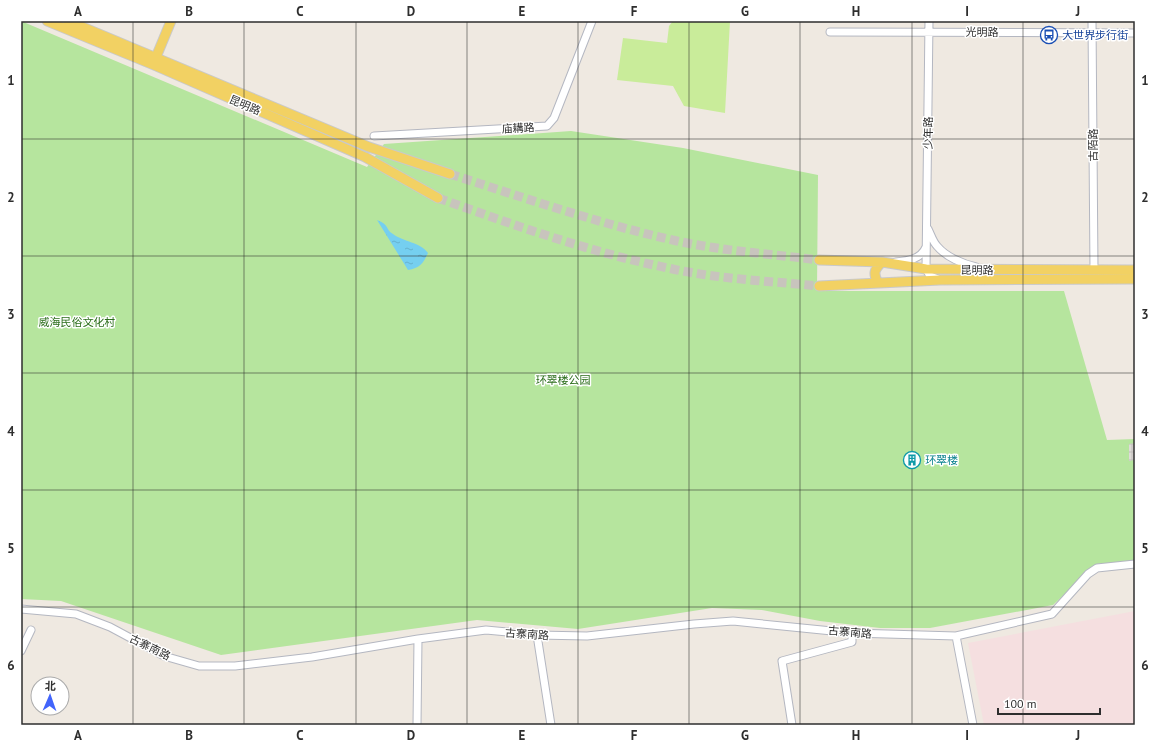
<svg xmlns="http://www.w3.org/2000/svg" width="1156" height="746" font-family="'PT Sans','Noto Sans SC',sans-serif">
<defs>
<pattern id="plaza-grid" width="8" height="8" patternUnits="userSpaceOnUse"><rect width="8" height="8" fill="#dfdcd8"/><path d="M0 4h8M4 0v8" fill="none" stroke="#c0bdba"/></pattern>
<pattern id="water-ripples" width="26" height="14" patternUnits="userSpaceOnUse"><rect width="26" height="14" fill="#75cff0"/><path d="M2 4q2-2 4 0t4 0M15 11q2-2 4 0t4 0" fill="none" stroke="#66b2ce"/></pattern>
</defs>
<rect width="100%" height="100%" fill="#efe9e1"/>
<!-- medical -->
<path fill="#f5dfe0" d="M1135 611V725H984L968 643Z"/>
<!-- grass -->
<path fill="#b6e59e" d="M21 21 367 167 384 144 571 131 683 148 818 175 817 291H1064L1107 440 1135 439V561L1097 564 1053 605 930 628H880L820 621 762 610 712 608 578 629 477 620 221 655 61 601 21 599Z"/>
<!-- pitch -->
<path fill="#c9ec9a" d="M673 21H730L725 113 684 106 673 86 617 80 623 38 667 43 669 26Z"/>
<!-- plaza -->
<path fill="url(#plaza-grid)" d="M1135 443V460L1129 461V444Z"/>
<!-- water -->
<path fill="url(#water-ripples)" d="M377 220C390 225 385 229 393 234 404 242 420 242 428 253 423 264 420 268 408 270Z"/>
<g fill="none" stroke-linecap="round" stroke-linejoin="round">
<!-- major-tunnel -->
<path stroke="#c8c4bd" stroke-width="9" stroke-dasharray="9 4.5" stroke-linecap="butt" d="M450 174C525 198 600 224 677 241 723 251 772 254 819 260
M438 198C514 225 589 252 668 268 717 279 769 281 819 286"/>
<!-- minor casing -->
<g stroke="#b4b7c1" stroke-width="9">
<path id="minor" d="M929 21 926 269 930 276 938 279
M1092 21 1094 270
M830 32 1135 33
M374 136 547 126 554 118 592 21
M928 229C931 235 933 242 937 246 946 257 963 264 976 267
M896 262C908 261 921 259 926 247
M21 609 76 614 110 627 164 656 199 666H235L312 657 418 639 486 630 537 635 587 636 694 624 733 621 852 633 956 636 1052 614 1088 574 1097 568 1135 564
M537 635 551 725
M956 636 973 725
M21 651 31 630
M417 725 418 639
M792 725 782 661 852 642V633"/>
</g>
<!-- major casing -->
<g stroke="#c9c9c9" stroke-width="11">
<path id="major" d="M47 21 154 65 365 157 438 198
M68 21 369 147 450 174
M154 62 171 21
M819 260 882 262 926 269 1135 270
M878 283C873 274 874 269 882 262
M819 286 940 280 1135 279"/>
</g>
<!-- minor -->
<use href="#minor" stroke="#fff" stroke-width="7"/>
<!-- major -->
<use href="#major" stroke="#f2d163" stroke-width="9"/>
</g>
<!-- grid -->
<path fill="none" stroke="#2e2e2e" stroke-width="1" stroke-opacity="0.55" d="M133 21V725M244 21V725M356 21V725M467 21V725M578 21V725M689 21V725M800 21V725M912 21V725M1023 21V725M21 139H1135M21 256H1135M21 373H1135M21 490H1135M21 607H1135"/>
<!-- icons -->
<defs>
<g id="bus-ring" transform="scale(0.9)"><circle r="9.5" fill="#fff" stroke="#1a4fb4" stroke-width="1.5"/><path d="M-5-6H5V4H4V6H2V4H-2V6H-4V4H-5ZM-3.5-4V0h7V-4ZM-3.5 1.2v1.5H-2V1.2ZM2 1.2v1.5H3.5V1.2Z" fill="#1a4fb4"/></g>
<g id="building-ring" transform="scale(0.9)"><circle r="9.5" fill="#fff" stroke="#0f9aa8" stroke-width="1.5"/><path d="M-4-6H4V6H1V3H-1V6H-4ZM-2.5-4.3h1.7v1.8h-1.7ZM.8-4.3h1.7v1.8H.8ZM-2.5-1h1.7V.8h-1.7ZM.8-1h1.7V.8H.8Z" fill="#0f9aa8"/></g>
</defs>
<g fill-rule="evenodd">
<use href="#bus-ring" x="1049" y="35"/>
<use href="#building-ring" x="912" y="460"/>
</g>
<g text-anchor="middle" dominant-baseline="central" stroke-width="3" stroke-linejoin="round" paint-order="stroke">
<!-- street labels -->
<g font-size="11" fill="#2e2e2e" stroke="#fff">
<text transform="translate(982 32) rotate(1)">光明路</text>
<text transform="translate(245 105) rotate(23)">昆明路</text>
<text transform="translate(518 128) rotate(-3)">庙耩路</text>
<text transform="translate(928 133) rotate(-89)">少年路</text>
<text transform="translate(1093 145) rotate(-90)">古陌路</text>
<text transform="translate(977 270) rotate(1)">昆明路</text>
<text transform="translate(850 632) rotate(5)">古寨南路</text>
<text transform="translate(527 634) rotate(4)">古寨南路</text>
<text transform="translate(150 647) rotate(26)">古寨南路</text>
</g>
<!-- transit labels -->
<g font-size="11" fill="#164399" stroke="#fff" text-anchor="start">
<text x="1062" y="35">大世界步行街</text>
</g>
<!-- park labels -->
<g font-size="11" fill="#2c6e1b" stroke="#fff">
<text x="77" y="322">威海民俗文化村</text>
<text x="563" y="380">环翠楼公园</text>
</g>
<!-- culture labels -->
<g font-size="11" fill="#0d838f" stroke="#fff" text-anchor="start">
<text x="925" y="460">环翠楼</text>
</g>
</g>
<!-- border -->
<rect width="1156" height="746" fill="none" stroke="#ffffff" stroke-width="44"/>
<!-- north arrow -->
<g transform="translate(50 696) rotate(2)"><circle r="19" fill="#ffffff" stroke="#ababab"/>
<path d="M0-3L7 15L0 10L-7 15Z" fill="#4264fb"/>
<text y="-6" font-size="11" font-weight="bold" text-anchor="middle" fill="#2e2e2e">北</text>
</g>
<!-- scale -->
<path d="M998 708v6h102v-6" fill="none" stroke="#2e2e2e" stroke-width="2"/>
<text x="1004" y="708" font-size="12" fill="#2e2e2e" stroke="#ffffff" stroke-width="3" paint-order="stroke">100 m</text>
<rect x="22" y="22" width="1112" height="702" fill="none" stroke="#2e2e2e" stroke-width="1.5"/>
<g font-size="13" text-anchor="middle" font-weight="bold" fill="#2e2e2e">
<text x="78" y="16">A</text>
<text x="189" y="16">B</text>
<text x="300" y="16">C</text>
<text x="411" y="16">D</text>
<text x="522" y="16">E</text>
<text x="634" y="16">F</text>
<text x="745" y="16">G</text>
<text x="856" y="16">H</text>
<text x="967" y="16">I</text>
<text x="1078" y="16">J</text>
<text x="11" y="85">1</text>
<text x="1145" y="85">1</text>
<text x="11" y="202">2</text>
<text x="1145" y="202">2</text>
<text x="11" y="319">3</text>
<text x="1145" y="319">3</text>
<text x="11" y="436">4</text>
<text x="1145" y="436">4</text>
<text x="11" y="553">5</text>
<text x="1145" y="553">5</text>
<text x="11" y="670">6</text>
<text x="1145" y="670">6</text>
<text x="78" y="740">A</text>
<text x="189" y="740">B</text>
<text x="300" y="740">C</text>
<text x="411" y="740">D</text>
<text x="522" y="740">E</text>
<text x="634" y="740">F</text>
<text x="745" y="740">G</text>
<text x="856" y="740">H</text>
<text x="967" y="740">I</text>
<text x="1078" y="740">J</text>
</g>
</svg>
